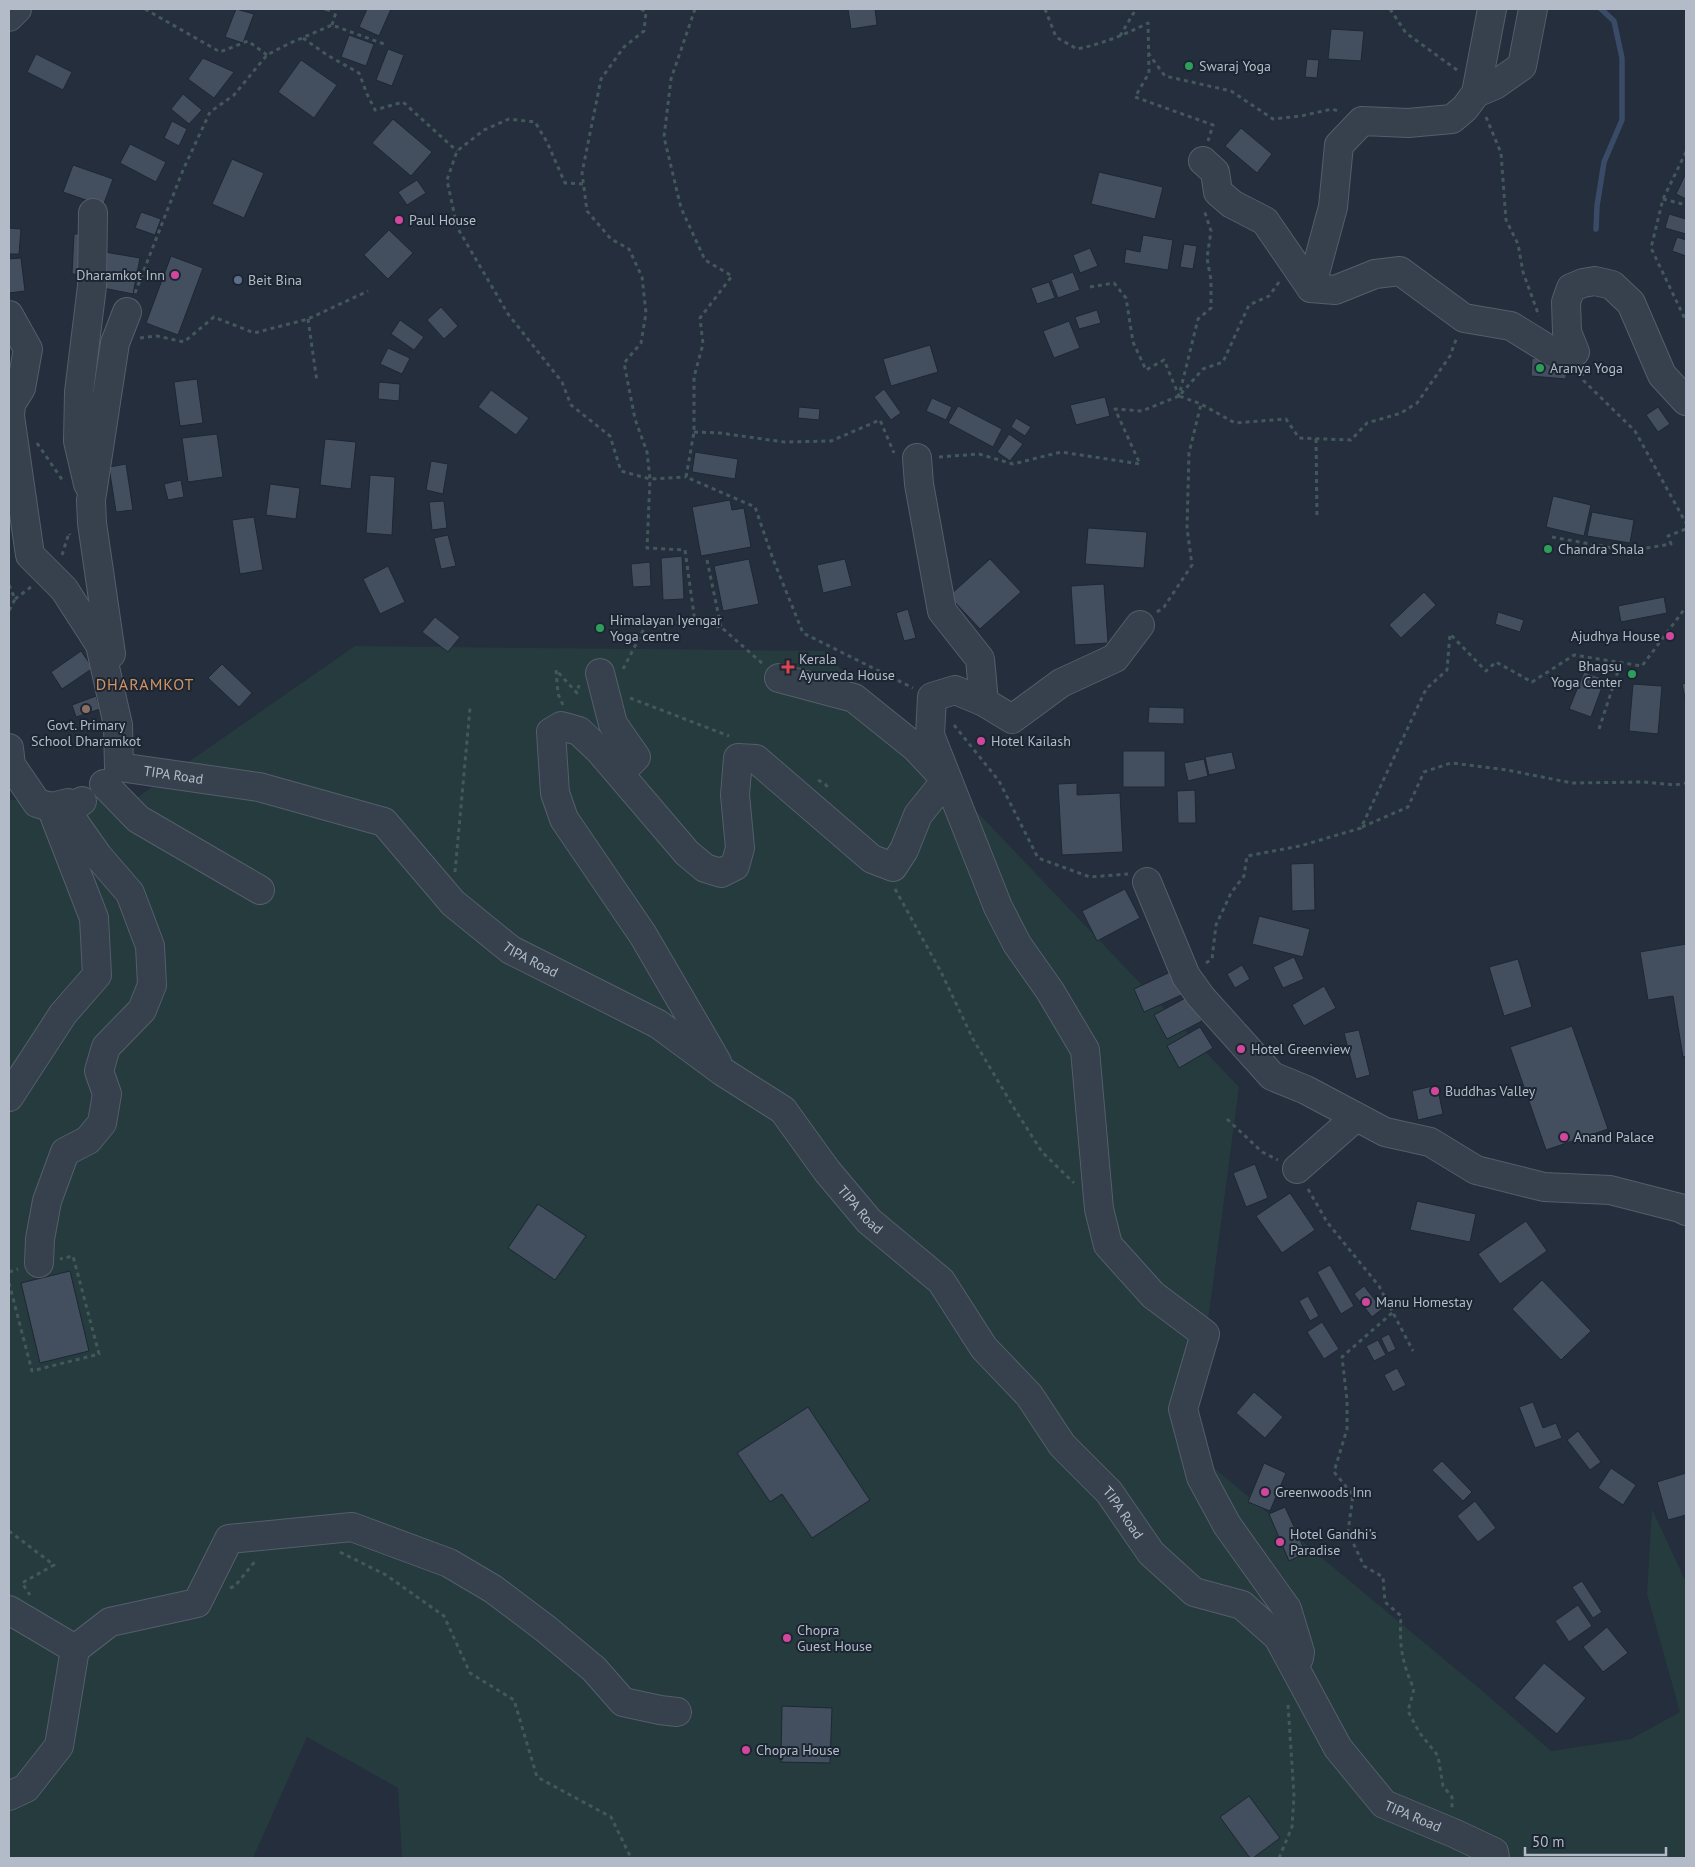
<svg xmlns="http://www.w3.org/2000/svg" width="1695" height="1867" font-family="'PT Sans',sans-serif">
<rect width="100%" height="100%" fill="#242e3c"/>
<!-- green -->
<path fill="#253b3e" d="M355 646 824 651 1239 1087 1191 1449 1486 1694 1551 1751 1631 1739 1680 1712 1647 1594 1652 1509 1686 1582V1858H402L398 1788 307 1737 253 1858H9V751L11 765 9 800 138 797Z"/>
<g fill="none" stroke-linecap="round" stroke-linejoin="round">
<!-- stream -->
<path stroke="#394b66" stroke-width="5.5" d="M1596 229 1597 206 1604 162 1622 120V58L1614 21 1601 9"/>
</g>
<!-- building -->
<path fill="#434e5e" stroke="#1e2734" d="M236 9 254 14 243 43 225 37Z
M318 9H331L330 13Z
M367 9H391L379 36 359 27Z
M848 9H875L877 25 851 29Z
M1331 29 1364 31 1361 61 1328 59Z
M349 35 374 44 366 66 341 57Z
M388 49 404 55 392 86 376 80Z
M36 54 72 72 63 90 27 72Z
M203 58 234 72 214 98 188 79Z
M1307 59 1319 60 1317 78 1305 77Z
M301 60 337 85 314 118 278 92Z
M183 94 202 110 189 124 171 109Z
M393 119 432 152 411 176 372 143Z
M172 121 187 129 179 146 164 138Z
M1241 128 1272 154 1257 173 1225 146Z
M130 144 166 162 156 182 120 163Z
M232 159 264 173 244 218 212 204Z
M73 165 113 179 103 206 63 192Z
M1099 172 1163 187 1155 219 1091 204Z
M1686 173V199L1676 194Z
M417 180 426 193 407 205 398 192Z
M141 212 161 219 155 235 135 228Z
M1669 214 1686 219V234L1665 228Z
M9 228 21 229 19 254H9Z
M389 230 413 253 388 279 364 255Z
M74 234H89L87 275 72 274Z
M1143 235 1173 240 1168 270 1124 263 1126 249 1140 252Z
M1677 237 1686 240V256L1672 251Z
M1184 244 1197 246 1193 269 1180 267Z
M1090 248 1098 266 1080 273 1073 255Z
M105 252 140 258 133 294 98 287Z
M171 256 203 268 178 335 146 323Z
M21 258 25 291 9 293V259Z
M1073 272 1080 290 1058 298 1051 280Z
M1049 282 1055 298 1037 304 1031 288Z
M441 307 458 326 444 339 427 320Z
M1097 310 1101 323 1079 329 1075 317Z
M400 320 424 337 414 350 391 334Z
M1069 321 1080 348 1054 358 1043 331Z
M930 345 938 372 891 386 883 359Z
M388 348 410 358 402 374 380 364Z
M1532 358 1567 361 1566 379 1531 376Z
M197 379 203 423 180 426 174 382Z
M379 382 400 384 399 401 378 399Z
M884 389 901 413 891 420 874 397Z
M491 390 529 418 516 435 478 407Z
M1105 397 1110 416 1076 425 1070 405Z
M932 398 952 407 946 420 926 411Z
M958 406 1002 429 993 447 948 423Z
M799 407 820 409 819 420 798 418Z
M1658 407 1670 424 1658 432 1646 415Z
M1016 418 1031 427 1025 436 1011 427Z
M217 434 223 477 188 482 182 438Z
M1009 434 1023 444 1010 461 997 452Z
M325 439 356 442 351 489 320 485Z
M695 452 738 459 735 479 692 472Z
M431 461 448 464 443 494 426 490Z
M126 464 133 510 116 512 109 467Z
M370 475 395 477 392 535 366 533Z
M181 480 184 497 168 500 164 484Z
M270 484 300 488 296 519 266 515Z
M1553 496 1591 505 1584 536 1546 527Z
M730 500 732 510 744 508 751 547 701 556 692 507Z
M444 501 447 528 432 530 429 502Z
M1592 512 1634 520 1630 543 1587 536Z
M254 517 263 570 240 574 232 520Z
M1088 528 1147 532 1144 568 1085 564Z
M448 535 456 566 441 569 434 538Z
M682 556 684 599 663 600 661 558Z
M749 559 759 604 723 611 714 566Z
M845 559 852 586 823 593 817 565Z
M990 559 1021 592 980 629 949 596Z
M650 562 651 586 633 587 631 564Z
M388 566 405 602 380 614 363 579Z
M1104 584 1108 643 1075 645 1071 586Z
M1424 592 1436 605 1401 638 1389 625Z
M1664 597 1667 613 1621 622 1618 606Z
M908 609 916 638 904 641 896 613Z
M1498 612 1524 620 1520 632 1495 624Z
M435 617 460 637 448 652 422 632Z
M81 651 93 668 62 689 51 672Z
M222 664 252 693 239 707 208 678Z
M1584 672 1605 679 1591 717 1569 709Z
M1686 683V702L1682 684Z
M1633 684 1662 686 1658 734 1629 731Z
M96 696 100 709 76 717 72 705Z
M1149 707 1184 708V724L1148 723Z
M1123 751H1165V787H1123Z
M1232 752 1236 769 1209 775 1205 757Z
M1204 759 1208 776 1188 781 1184 763Z
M1077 783V795L1120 793 1123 852 1062 855 1058 784Z
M1195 790 1196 823H1178L1177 791Z
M1314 863 1315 910 1292 911 1291 864Z
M1125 889 1140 918 1097 941 1082 911Z
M1259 916 1310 929 1303 957 1252 944Z
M1686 944V1056L1683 1057 1673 996 1648 1000 1640 952Z
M1294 957 1304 979 1283 988 1273 967Z
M1518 959 1532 1007 1504 1016 1489 967Z
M1242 965 1250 979 1235 988 1227 974Z
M1177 969 1188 992 1144 1012 1134 989Z
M1324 986 1336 1008 1304 1026 1292 1005Z
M1189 996 1202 1021 1167 1039 1154 1015Z
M1572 1026 1608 1129 1546 1150 1510 1047Z
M1200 1027 1213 1048 1179 1068 1167 1046Z
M1359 1030 1370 1075 1356 1079 1344 1033Z
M1437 1085 1443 1114 1418 1120 1412 1091Z
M1255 1164 1268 1198 1246 1207 1233 1173Z
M1290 1193 1315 1230 1282 1253 1256 1216Z
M1417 1201 1476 1214 1470 1242 1410 1230Z
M538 1204 586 1236 555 1280 508 1248Z
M1526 1221 1547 1251 1500 1284 1478 1254Z
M1330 1265 1354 1306 1341 1314 1317 1272Z
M70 1271 89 1351 40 1363 21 1283Z
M1542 1280 1591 1331 1561 1360 1512 1309Z
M1364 1286 1382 1309 1372 1317 1354 1294Z
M1308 1296 1319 1316 1310 1321 1299 1301Z
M1322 1322 1339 1349 1324 1359 1307 1332Z
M1389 1334 1396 1349 1388 1353 1381 1338Z
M1378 1340 1386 1355 1374 1361 1366 1346Z
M1397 1368 1406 1385 1393 1392 1384 1375Z
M1254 1392 1283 1417 1265 1438 1236 1413Z
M1533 1402 1543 1428 1556 1423 1562 1438 1535 1448 1519 1407Z
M808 1407 870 1500 812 1538 782 1494 770 1502 737 1453Z
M1578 1431 1601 1462 1590 1470 1567 1440Z
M1442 1461 1472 1492 1463 1501 1432 1470Z
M1264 1463 1286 1473 1270 1511 1248 1502Z
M1611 1468 1636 1485 1623 1505 1598 1488Z
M1686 1473V1515L1668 1520 1657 1482Z
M1475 1501 1496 1528 1478 1542 1457 1516Z
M1285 1507 1306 1553 1289 1561 1269 1514Z
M1582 1581 1602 1612 1593 1618 1572 1587Z
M1578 1605 1592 1626 1569 1642 1555 1621Z
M1607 1627 1628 1653 1603 1672 1583 1647Z
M1544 1663 1586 1698 1557 1734 1514 1698Z
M782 1706 832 1708 830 1763 781 1762Z
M1249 1796 1280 1838 1253 1858H1250L1220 1817Z"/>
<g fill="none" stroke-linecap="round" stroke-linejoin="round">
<!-- minor casing -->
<g stroke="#555e6b" stroke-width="30">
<g id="minor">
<path d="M1492 9 1476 93 1465 108 1452 119 1408 123 1362 121 1339 145 1333 207 1311 288 1335 290 1375 274 1400 271 1464 318 1511 326 1556 354 1575 352 1567 332 1566 302 1571 288 1583 283 1595 281 1612 285 1631 303 1662 375 1686 401"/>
<path d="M9 17 17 9"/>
<path d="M1476 93 1495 85 1522 66 1533 9"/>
<path d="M1203 161 1215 172 1218 192 1232 204 1265 221 1311 288"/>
<path d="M9 315 28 349 21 388 11 404 10 416 30 555 64 589 100 645 118 725 119 767"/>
<path d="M917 458 919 484 942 611 980 659 984 702"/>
<path d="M88 484 78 441 79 392 92 286 93 213"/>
<path d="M1140 625 1115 658 1061 683 1012 719 984 702 955 690 932 697 930 735 998 907 1017 944 1050 991 1085 1050 1099 1209 1108 1245 1153 1295 1205 1334 1183 1409 1201 1477 1227 1525 1287 1609 1300 1652 1299 1658"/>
<path d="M111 654 92 523 91 500 115 343 127 312"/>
<path d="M600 673 613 724 636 757 626 767 602 752"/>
<path d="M9 748 11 765 37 803 51 807 68 803"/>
<path id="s1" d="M119 767 259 787 384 822 453 903 511 950 658 1024 723 1072 783 1110 827 1171 869 1221 941 1281 984 1348 1029 1395 1062 1445 1109 1492 1151 1553 1194 1592 1242 1605 1278 1637 1338 1748 1384 1804 1456 1834 1494 1852 1495 1858"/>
<path d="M104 784 138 819 260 890"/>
<path d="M1147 882 1186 976 1201 997 1272 1076 1306 1090 1385 1132 1430 1142 1476 1170 1544 1187 1610 1190 1680 1208 1686 1211"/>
<path d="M717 1062 643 935 564 819 555 793 551 732 561 726 579 731 599 750 687 853 705 868 721 873 735 866 740 848 735 795 738 758 756 759 872 859 893 867 904 850 918 815 946 780 915 747 854 698 779 678"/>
<path d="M9 1097 63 1014 97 975 94 918 51 807"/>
<path d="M1297 1169 1356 1117"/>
<path d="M39 1263 40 1239 47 1201 65 1152 88 1140 102 1123 107 1094 99 1071 106 1047 142 1010 152 985 150 946 130 893 98 856 67 812 82 801"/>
<path d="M9 1610 75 1649"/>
<path d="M75 1649 110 1622 197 1603 229 1539 352 1527 449 1563 493 1589 546 1629 594 1669 623 1702 660 1710 677 1712"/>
<path d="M9 1796 26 1788 59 1746 75 1649"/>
</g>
</g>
<!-- path -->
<path stroke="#43585b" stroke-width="3" stroke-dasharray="4 4" stroke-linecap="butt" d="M145 9 220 52 248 41 267 55
M641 9 646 12 644 31 624 47 601 79 582 173 587 211 611 239 629 249 642 277 646 313 641 343 624 363 635 419 647 452 650 479 647 548 685 550 695 622
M695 9 671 79 664 137 681 208 705 260 732 276 700 318 703 344 694 377V432L686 477 755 507 773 559 803 633 913 688
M1045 9 1056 37 1077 49C1102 44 1124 35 1148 23L1149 73 1135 97 1213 125 1208 141
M1390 9 1406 33 1457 70
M332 25 337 9
M1120 36 1136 9
M303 38 327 55 359 73 367 94 375 110 403 102 457 151
M1148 53 1165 76 1231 91 1273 119 1301 116 1332 109 1341 112
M1486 117 1501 153 1506 220 1518 244 1523 272 1539 316
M1686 152 1663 199 1651 248 1686 321
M583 184 565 183 547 142 535 122 509 119 484 130 457 151 447 180 457 227 508 314 562 382 571 405 610 436 621 471 650 479 686 477
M1663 199 1686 205
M1279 282 1269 296 1249 305 1223 362 1203 369 1179 396 1201 404 1235 423 1286 419 1299 438 1351 440 1367 423 1401 413 1417 403 1450 356 1457 337
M1090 287 1114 283 1126 298 1133 342 1146 370 1164 360 1179 396 1198 319 1211 308V280L1207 258 1211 231 1204 210
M135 293 183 170 210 112 234 95 267 55 288 44 332 25 384 44
M308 319 317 382
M140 338 157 336 184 342 214 317 254 333 308 319 368 291
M1582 372 1584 381 1635 431 1686 523
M694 432 720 433 784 442 831 441 880 420 894 453
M1316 439 1317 517
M37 443 63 481
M939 457 979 454 1013 464 1061 452 1140 464 1115 409 1142 411 1179 396
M1552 537 1629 551 1671 544 1668 536 1686 529
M62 555 69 533 70 535
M707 560 721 627
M9 585 15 599 9 611
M15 599 31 587
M1157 612 1164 607 1192 565 1187 528 1189 453 1201 404
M623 669 646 625 690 621 721 627 763 664
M630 698 729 736
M563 705 558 694 556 670 577 693 579 685
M954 725 999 781 1038 858 1090 877 1128 874
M1599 729 1621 662
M818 780 825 784 830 790
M1362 827 1408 807 1424 772 1451 763 1507 770 1572 783 1643 782 1675 785 1686 783
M455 872 470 708
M895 889 941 972 973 1039 1014 1108 1042 1152 1074 1183
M1206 963 1212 959 1216 925 1231 893 1244 876 1247 856 1300 846 1361 828 1426 689 1447 670 1450 634 1486 671 1496 662 1532 682 1574 655 1642 666 1686 607
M1227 1119 1262 1152 1278 1160
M1308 1189 1327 1222 1379 1286 1413 1351
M9 1272 18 1269
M9 1283 32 1371 99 1354 73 1256 60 1259
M1392 1313 1342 1357 1347 1400V1429L1334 1472 1353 1495 1348 1532 1364 1566 1383 1577 1385 1602 1401 1616C1399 1645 1402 1663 1414 1689L1408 1711 1419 1732 1438 1756 1443 1786 1452 1797V1808
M9 1531 54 1565 22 1583 30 1595
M340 1552 386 1575 444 1616 470 1673 514 1700 537 1777 611 1817 631 1858
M230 1588 235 1586 257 1559
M1279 1858 1292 1827 1294 1796 1288 1704"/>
<!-- minor -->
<use href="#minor" stroke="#37404d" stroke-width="28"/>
</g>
<!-- markers -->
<g fill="#2e9e5b" stroke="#1c2532" stroke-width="2">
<circle cx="1189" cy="66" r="5"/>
<circle cx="1540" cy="368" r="5"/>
<circle cx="1548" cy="549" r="5"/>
<circle cx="600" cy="628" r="5"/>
<circle cx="1632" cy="674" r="5"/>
</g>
<g fill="#d1479c" stroke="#1c2532" stroke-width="2">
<circle cx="399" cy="220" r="5"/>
<circle cx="175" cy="275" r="5"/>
<circle cx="1670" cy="636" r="5"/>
<circle cx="981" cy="741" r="5"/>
<circle cx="1241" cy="1049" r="5"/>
<circle cx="1435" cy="1091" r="5"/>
<circle cx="1564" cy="1137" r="5"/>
<circle cx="1366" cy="1302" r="5"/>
<circle cx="1265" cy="1492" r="5"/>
<circle cx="1280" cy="1542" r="5"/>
<circle cx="787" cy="1638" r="5"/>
<circle cx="746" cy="1750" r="5"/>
</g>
<circle fill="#5c6f8a" stroke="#1c2532" stroke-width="2" cx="238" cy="280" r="5"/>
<path fill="#e0444e" stroke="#1c2532" stroke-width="2" d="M785.5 659.5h5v5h5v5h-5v5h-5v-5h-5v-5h5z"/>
<circle fill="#8d6e63" stroke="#1c2532" stroke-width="2" cx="86" cy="709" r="5"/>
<g text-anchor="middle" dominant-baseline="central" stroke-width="4" stroke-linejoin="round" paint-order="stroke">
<!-- poi labels -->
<g font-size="14" fill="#b3bbc8" stroke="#1c2532" text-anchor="start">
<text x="1199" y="66">Swaraj Yoga</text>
<text x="409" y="220">Paul House</text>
<text x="165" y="275" text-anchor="end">Dharamkot Inn</text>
<text x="248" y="280">Beit Bina</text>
<text x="1550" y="368">Aranya Yoga</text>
<text x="1558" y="549">Chandra Shala</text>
<text x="610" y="620">Himalayan Iyengar<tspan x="610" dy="16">Yoga centre</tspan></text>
<text x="1660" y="636" text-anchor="end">Ajudhya House</text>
<text x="799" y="659">Kerala<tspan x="799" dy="16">Ayurveda House</tspan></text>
<text x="1622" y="666" text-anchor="end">Bhagsu<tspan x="1622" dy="16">Yoga Center</tspan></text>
<text x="86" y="725" text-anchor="middle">Govt. Primary<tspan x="86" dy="16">School Dharamkot</tspan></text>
<text x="991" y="741">Hotel Kailash</text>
<text x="1251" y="1049">Hotel Greenview</text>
<text x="1445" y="1091">Buddhas Valley</text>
<text x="1574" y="1137">Anand Palace</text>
<text x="1376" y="1302">Manu Homestay</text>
<text x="1275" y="1492">Greenwoods Inn</text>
<text x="1290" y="1534">Hotel Gandhi's<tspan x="1290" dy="16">Paradise</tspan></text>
<text x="797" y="1630">Chopra<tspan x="797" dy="16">Guest House</tspan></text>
<text x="756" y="1750">Chopra House</text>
</g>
<!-- street labels -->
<g font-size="14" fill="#b3bbc8" stroke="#1c2532">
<text stroke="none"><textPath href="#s1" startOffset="55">TIPA Road</textPath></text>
<text stroke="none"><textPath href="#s1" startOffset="474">TIPA Road</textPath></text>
<text stroke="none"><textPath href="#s1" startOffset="895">TIPA Road</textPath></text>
<text stroke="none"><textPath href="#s1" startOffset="1299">TIPA Road</textPath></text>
<text stroke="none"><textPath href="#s1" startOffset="1734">TIPA Road</textPath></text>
</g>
<!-- quarter labels -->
<g font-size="16" letter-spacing="1" fill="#d39463" stroke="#1c2532">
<text x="145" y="684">DHARAMKOT</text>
</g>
</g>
<!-- border -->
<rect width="1695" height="1867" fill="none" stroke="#b3bbc8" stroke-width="20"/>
<!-- scale -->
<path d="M1525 1847v8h141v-8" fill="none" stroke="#b3bbc8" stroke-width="2.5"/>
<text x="1532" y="1847" font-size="15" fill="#b3bbc8" stroke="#1c2532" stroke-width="4" paint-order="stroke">50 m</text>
</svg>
